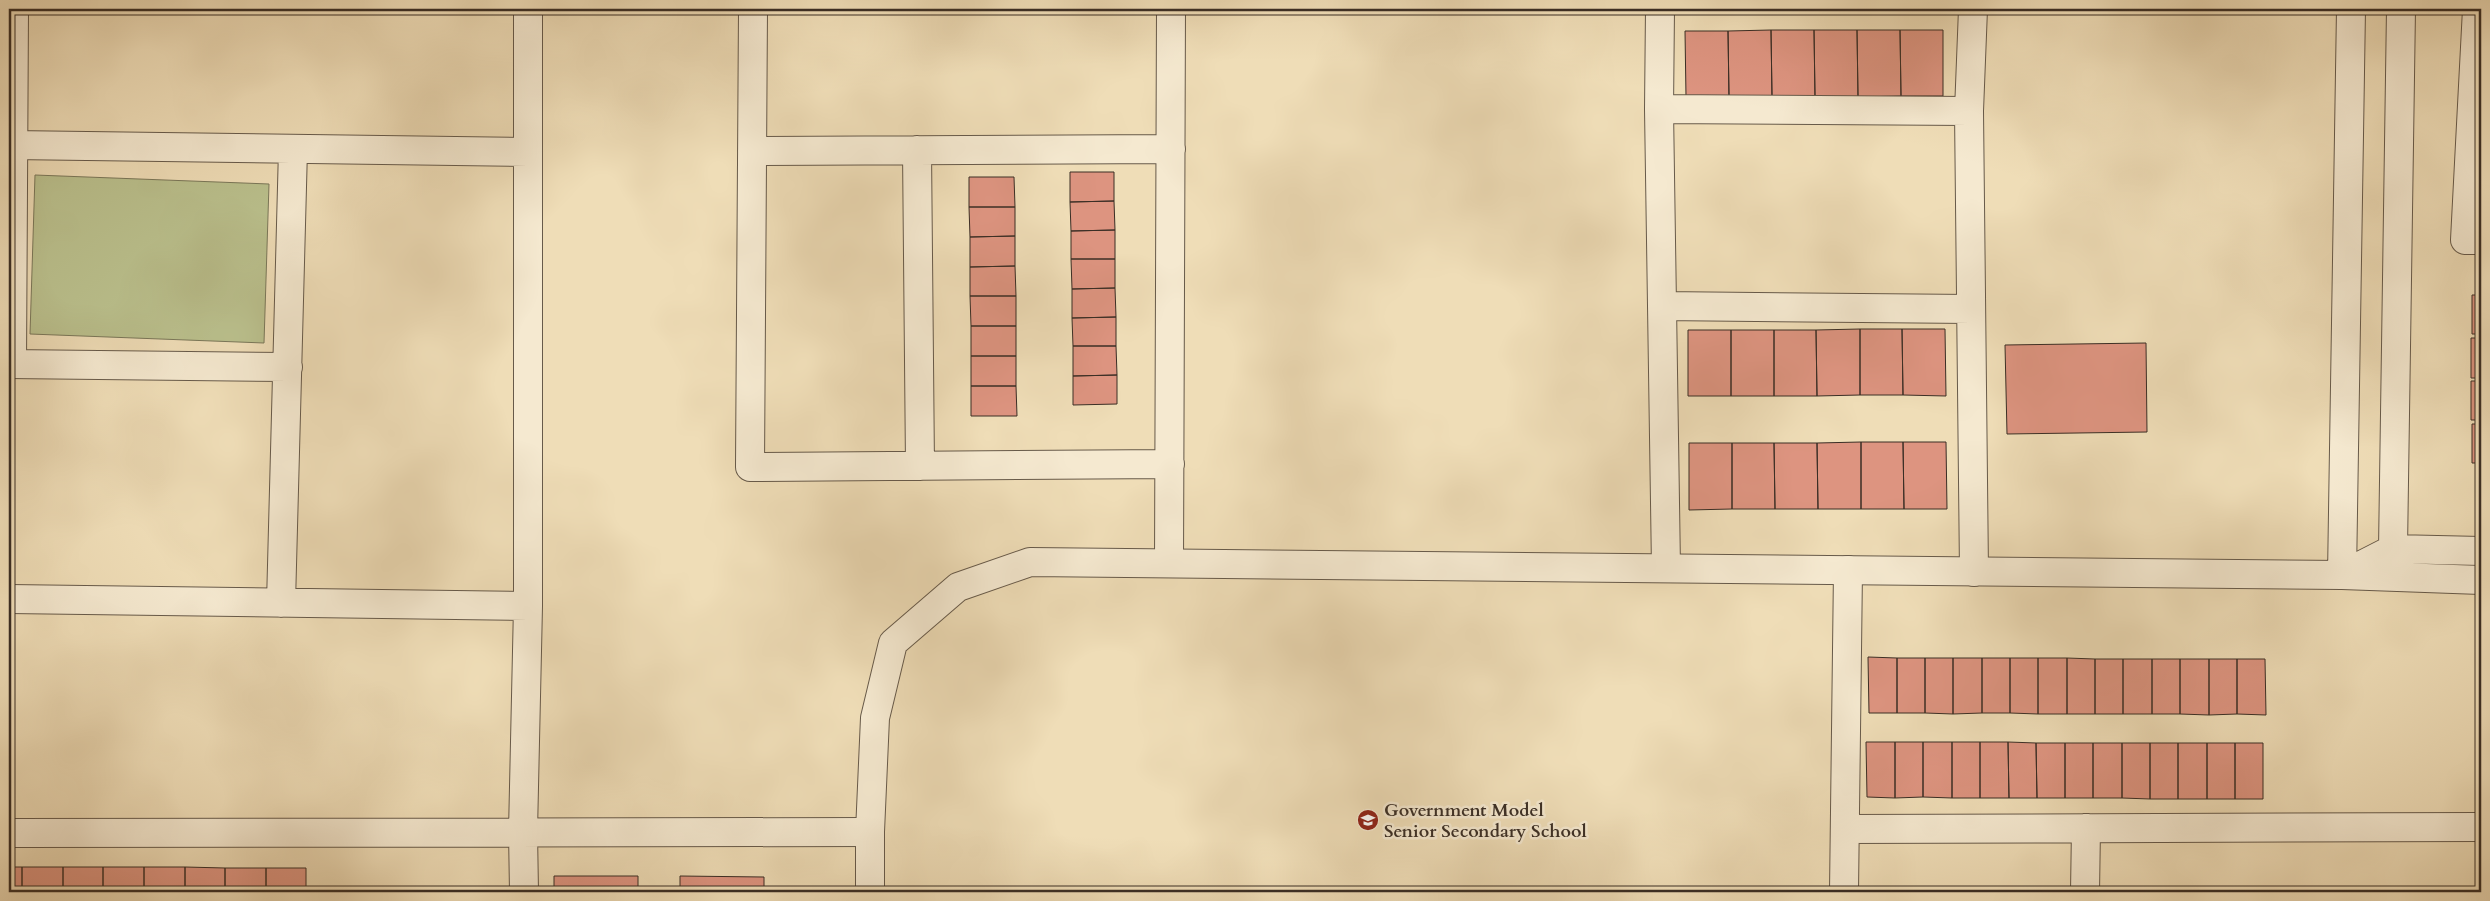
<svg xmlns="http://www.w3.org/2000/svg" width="2490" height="901" font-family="Cardo,serif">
<rect width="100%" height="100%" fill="#efddb7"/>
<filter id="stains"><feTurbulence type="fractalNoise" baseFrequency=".004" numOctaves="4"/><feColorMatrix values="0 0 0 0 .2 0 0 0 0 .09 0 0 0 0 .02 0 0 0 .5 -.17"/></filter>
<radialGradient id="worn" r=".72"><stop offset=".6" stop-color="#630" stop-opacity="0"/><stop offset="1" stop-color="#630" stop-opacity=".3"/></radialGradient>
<!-- green -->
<path fill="#bac08d" stroke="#7a7759" d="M35 175 269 184 264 343 30 334Z"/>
<!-- building -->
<path fill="#dd9480" stroke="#3a2e25" d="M1771 30 1772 97H1729L1728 31Z
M1771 30H1814L1815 97H1772Z
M1814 30H1857L1858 97H1815Z
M1857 30H1900L1901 96 1858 97Z
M1900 30H1943V96H1901Z
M1685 31H1728L1729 97H1686Z
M1070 172H1114V201L1070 202Z
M969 177H1014L1015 207H969Z
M1114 201 1115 230 1071 231 1070 202Z
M969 207H1015V236L970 237Z
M1115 230V259H1071V231Z
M1015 236V266L970 267V237Z
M1071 259H1115V288L1072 289Z
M1015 266 1016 296H970V267Z
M1115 288 1116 317 1072 318V289Z
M2472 295H2481V334H2472Z
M970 296H1016V326H971Z
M1116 317V346H1073L1072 318Z
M971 326H1016V356H971Z
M1860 329H1902L1903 395H1860Z
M1860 329V395L1817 396 1816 330Z
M1902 329H1945L1946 396 1903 395Z
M1688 330H1731V396H1688Z
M1731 330H1774V396H1731Z
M1774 330H1816L1817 396H1774Z
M2471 338H2481V378H2471Z
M2146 343 2147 432 2007 434 2005 345Z
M1073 346H1116L1117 375 1073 376Z
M971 356H1016V386H971Z
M1117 375V404L1073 405V376Z
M2471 381H2481V420H2471Z
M971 386H1016L1017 416H971Z
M2472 424H2481V463H2472Z
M1861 442V509H1818L1817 443Z
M1861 442H1903L1904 509H1861Z
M1903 442H1946L1947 509H1904Z
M1689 443H1732V509L1689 510Z
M1732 443H1774L1775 509H1732Z
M1774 443H1817L1818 509H1775Z
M1868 657 1897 658V713H1869Z
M1897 658H1925V713H1897Z
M1925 658H1953V714L1925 713Z
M1953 658H1982V713L1953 714Z
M1982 658H2010V713H1982Z
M2010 658H2038V714L2010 713Z
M2038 658H2067V714H2038Z
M2067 658 2095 659V714H2067Z
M2095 659H2123V714H2095Z
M2123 659H2152V714H2123Z
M2152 659H2180V714H2152Z
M2180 659H2209V715L2180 714Z
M2209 659H2237V714L2209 715Z
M2237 659H2265L2266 715 2237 714Z
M1866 742H1895V798L1867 797Z
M1895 742H1923V797L1895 798Z
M1923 742H1952V798L1923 797Z
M1952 742H1980V798H1952Z
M1980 742H2008L2009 798H1980Z
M2008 742 2036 743 2037 798H2009Z
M2036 743H2065V798H2037Z
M2065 743H2093V798H2065Z
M2093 743H2122V798H2093Z
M2122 743H2150V799L2122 798Z
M2150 743H2178V799H2150Z
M2178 743H2207V799H2178Z
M2207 743H2235V799H2207Z
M2235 743H2263V799H2235Z
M9 867H22V892H9Z
M22 867H63V892H22Z
M63 867H103V892H63Z
M103 867H144V892H103Z
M144 867H185V892H144Z
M185 867 225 868V892H185Z
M225 868H266V892H225Z
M266 868H306V892H266Z
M554 876H638V892H554Z
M680 876 764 877V892H680Z"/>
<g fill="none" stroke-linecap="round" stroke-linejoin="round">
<!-- minor casing -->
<g stroke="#675a4a" stroke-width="30">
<path id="minor" d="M753 9 750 467 1170 464
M1660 9 1659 109 1666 568
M1973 9 1969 111 1974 572
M2477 9 2465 240H2481
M1659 109 1969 111
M12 145 528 152
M917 150 920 466
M752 151 1171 149
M1662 306 1971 309
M9 364 288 367
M12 364 14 9
M1169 563 1171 9
M9 599 528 606
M281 603 293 149
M1845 829 2481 827
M9 833 870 832
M524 892 523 832 528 606V9
M1844 892 1848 570
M2085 892 2086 828"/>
</g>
<!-- tertiary casing -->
<g stroke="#675a4a" stroke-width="30">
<path id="tertiary" d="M2351 9 2342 575 2481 580
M2393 549 2401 9
M870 892V832L875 718 893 643 958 587 1030 562 2342 575 2393 549 2481 551"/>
</g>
<!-- minor -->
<use href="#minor" stroke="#f5e9d0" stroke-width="28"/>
<!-- tertiary -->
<use href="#tertiary" stroke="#f5e9d0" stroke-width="28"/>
</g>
<!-- icons -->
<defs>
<g id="school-disc" transform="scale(1.125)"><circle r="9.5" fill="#8f2418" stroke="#f5e9d0"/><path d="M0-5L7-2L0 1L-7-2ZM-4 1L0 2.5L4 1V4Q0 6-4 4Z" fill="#fff"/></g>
</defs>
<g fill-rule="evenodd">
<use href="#school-disc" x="1368" y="820"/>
</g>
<g text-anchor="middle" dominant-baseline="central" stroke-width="5" stroke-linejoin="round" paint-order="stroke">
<!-- poi labels -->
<g font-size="18" font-weight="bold" fill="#3a2e25" stroke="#f5e9d0" text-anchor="start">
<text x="1384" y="810">Government Model<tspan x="1384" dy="21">Senior Secondary School</tspan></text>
</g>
</g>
<!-- margin -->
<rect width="2490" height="901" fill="none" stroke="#efddb7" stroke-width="30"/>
<rect x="10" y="10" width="2470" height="881" fill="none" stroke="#3a2e25" stroke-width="2.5"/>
<rect x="15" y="15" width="2460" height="871" fill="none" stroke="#3a2e25"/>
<rect width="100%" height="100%" filter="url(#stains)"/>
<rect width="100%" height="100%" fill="url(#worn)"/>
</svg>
